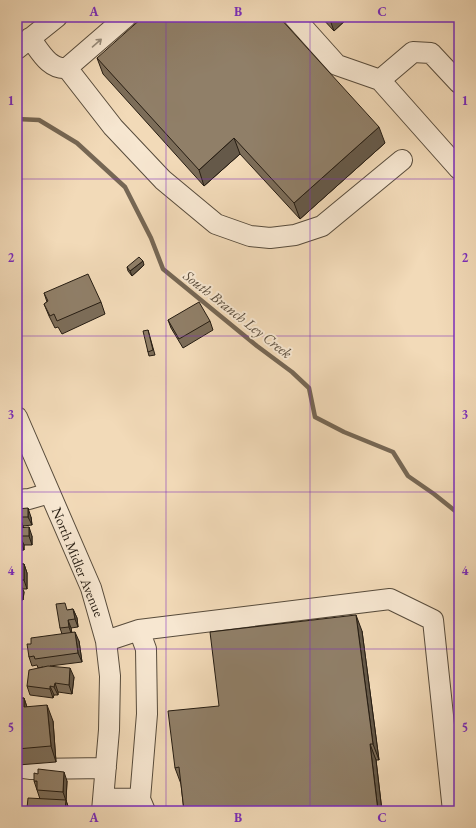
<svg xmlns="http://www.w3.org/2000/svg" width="476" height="828" font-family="'EB Garamond',serif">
<rect width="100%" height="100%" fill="#f2dab8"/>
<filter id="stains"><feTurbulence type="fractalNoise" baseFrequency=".005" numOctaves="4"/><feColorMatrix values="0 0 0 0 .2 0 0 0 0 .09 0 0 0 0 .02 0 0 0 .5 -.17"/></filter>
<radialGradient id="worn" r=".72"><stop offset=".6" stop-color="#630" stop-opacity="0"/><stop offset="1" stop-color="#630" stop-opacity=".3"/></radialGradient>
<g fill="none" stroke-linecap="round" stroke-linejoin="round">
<!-- stream -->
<path stroke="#766754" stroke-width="4.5" d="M17 119 39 120 77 143 125 187 151 238 163 269 257 346 292 372 309 388 315 417 344 432 393 452 408 476 434 494 459 514"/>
<!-- minor casing -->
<g stroke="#584c3c" stroke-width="22">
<path id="minor" d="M294 17 337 65 380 80 459 169
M30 38C40 51 49 70 67 68L126 17
M17 49 57 17
M67 68 113 127 163 180 216 224 250 236 270 238 295 235 322 226 402 160
M380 80 413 52 431 53 459 83
M17 417 91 588 106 641 110 676 109 730 102 811
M17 500 29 499 50 493
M139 630 146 649 147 714 140 799
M106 641 139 630 390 599 433 620 453 811
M17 767 31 769 106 768
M104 798 140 799 145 811"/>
</g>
<!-- minor -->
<use href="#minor" stroke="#f7e7d1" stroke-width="20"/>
</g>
<!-- wall -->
<path fill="#7c6d59" stroke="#251c12" d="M321 17H349L334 31Z
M97 58 385 143 300 219 240 154 204 186 103 74Z
M144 265 132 276 128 271 127 267Z
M44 293 101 302 105 314 62 334 58 327 55 328 49 316 44 304 47 302Z
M168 320 210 321 213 330 183 348 171 328Z
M148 330 155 355 149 356 148 352Z
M17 509 31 517 32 525 23 526V527L32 536V545H24V550L17 551Z
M17 564H24L27 573V589H22L24 592 23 600H18V603H17Z
M73 609 77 618 78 627 71 628 72 633 79 641 82 662 50 666 74 677 72 694 58 692V695H54L53 698 30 695 27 686 43 667 38 668 37 665 32 666 29 657 31 644 62 634 60 628 68 610Z
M362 631 379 760H376L382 811H184L181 784 175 768 219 706Z
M17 692 19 698H24L27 707 53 721 56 762 18 765 17 761Z
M34 781H67L66 801 69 809V811H28L27 808 40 799Z"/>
<!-- shaded-wall -->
<path fill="#655949" stroke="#251c12" d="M329 17H349L334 31Z
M379 127 385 143 300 219 294 203Z
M234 138 240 154 204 186 199 170Z
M143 261 144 265 132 276 130 271Z
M28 508 31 517 32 525 28 517Z
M20 517 23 526V530L20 521Z
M29 527 32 536V545L29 536Z
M20 536 24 545V550L21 542Z
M24 564 27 573V589L24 580Z
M20 583 24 592 23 600 20 591Z
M73 609 77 618 78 627 75 619Z
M356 615 362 631 379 760 373 744Z
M68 620 71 628 72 636 69 627Z
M75 632 79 641 82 662 78 653Z
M70 668 74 677 72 694 69 685Z
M55 683 58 692V695L54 687Z
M50 686 54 695 53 698 50 689Z
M24 698 29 714 24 707Z
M47 705 53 721 56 762 51 746Z
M370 744 376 760 382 811H378Z
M64 772 67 781 66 801 63 792Z
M66 800 69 809V811H65V810Z"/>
<!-- building -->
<path fill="#907f68" stroke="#251c12" d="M143 17H279L379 127 294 203 234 138 199 170 97 58Z
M139 257 143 261 130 271 127 267Z
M88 274 101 302 57 321 54 314 50 316 44 304 48 301 44 293Z
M199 302 210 321 179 339 168 320Z
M148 330 153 350 148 352 143 331Z
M28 508V517H20V521H17V509Z
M29 527V536H20L21 542H17V528Z
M17 564H24V580H17Z
M17 583H20V591H17Z
M65 603 67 610 73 609 75 619 68 620 69 627 60 628 56 604Z
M356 615 373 744H370L378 811H184L179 767 175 768 168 711 219 706 210 632Z
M75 632 78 653 35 659 34 656 29 657 27 644H31V638Z
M48 666 70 668 69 685 55 683 54 687 50 686V689L27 686 29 670Z
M17 692V699L24 698V707L47 705 51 746 17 749Z
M38 769 64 772 63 792 37 790V781H34V773L38 774Z
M28 798 66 800 65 810 27 808Z"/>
<!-- one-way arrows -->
<defs><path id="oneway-shaft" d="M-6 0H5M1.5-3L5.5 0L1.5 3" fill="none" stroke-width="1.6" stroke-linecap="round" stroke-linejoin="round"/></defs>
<use stroke="#988c7b" href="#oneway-shaft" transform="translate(97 43) rotate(-41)"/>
<!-- grid -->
<path fill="none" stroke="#7b2cbf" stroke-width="1" stroke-opacity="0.55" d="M166 17V811M310 17V811M17 179H459M17 336H459M17 492H459M17 649H459"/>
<g text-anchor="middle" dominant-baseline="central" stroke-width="4" stroke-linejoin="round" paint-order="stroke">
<!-- street labels -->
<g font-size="14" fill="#251c12" stroke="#f7e7d1">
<text transform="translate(78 562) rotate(68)">North Midler Avenue</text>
</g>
<!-- water labels -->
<g font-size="15" font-style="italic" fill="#5b4e3e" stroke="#f7e7d1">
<text transform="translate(238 314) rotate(38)">South Branch Ley Creek</text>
</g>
</g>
<!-- margin -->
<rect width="476" height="828" fill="none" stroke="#f2dab8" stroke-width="44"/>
<rect x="22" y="22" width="432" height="784" fill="none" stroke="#7b2cbf" stroke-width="1.5"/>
<g font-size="13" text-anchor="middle" font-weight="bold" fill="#7b2cbf">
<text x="94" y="16">A</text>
<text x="238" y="16">B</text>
<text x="382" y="16">C</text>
<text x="11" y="105">1</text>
<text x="465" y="105">1</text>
<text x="11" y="262">2</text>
<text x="465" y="262">2</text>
<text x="11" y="419">3</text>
<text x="465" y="419">3</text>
<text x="11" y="575">4</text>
<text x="465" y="575">4</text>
<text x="11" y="732">5</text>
<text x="465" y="732">5</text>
<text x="94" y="822">A</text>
<text x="238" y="822">B</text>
<text x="382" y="822">C</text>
</g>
<rect width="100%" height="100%" filter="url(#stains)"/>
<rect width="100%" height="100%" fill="url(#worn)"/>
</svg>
